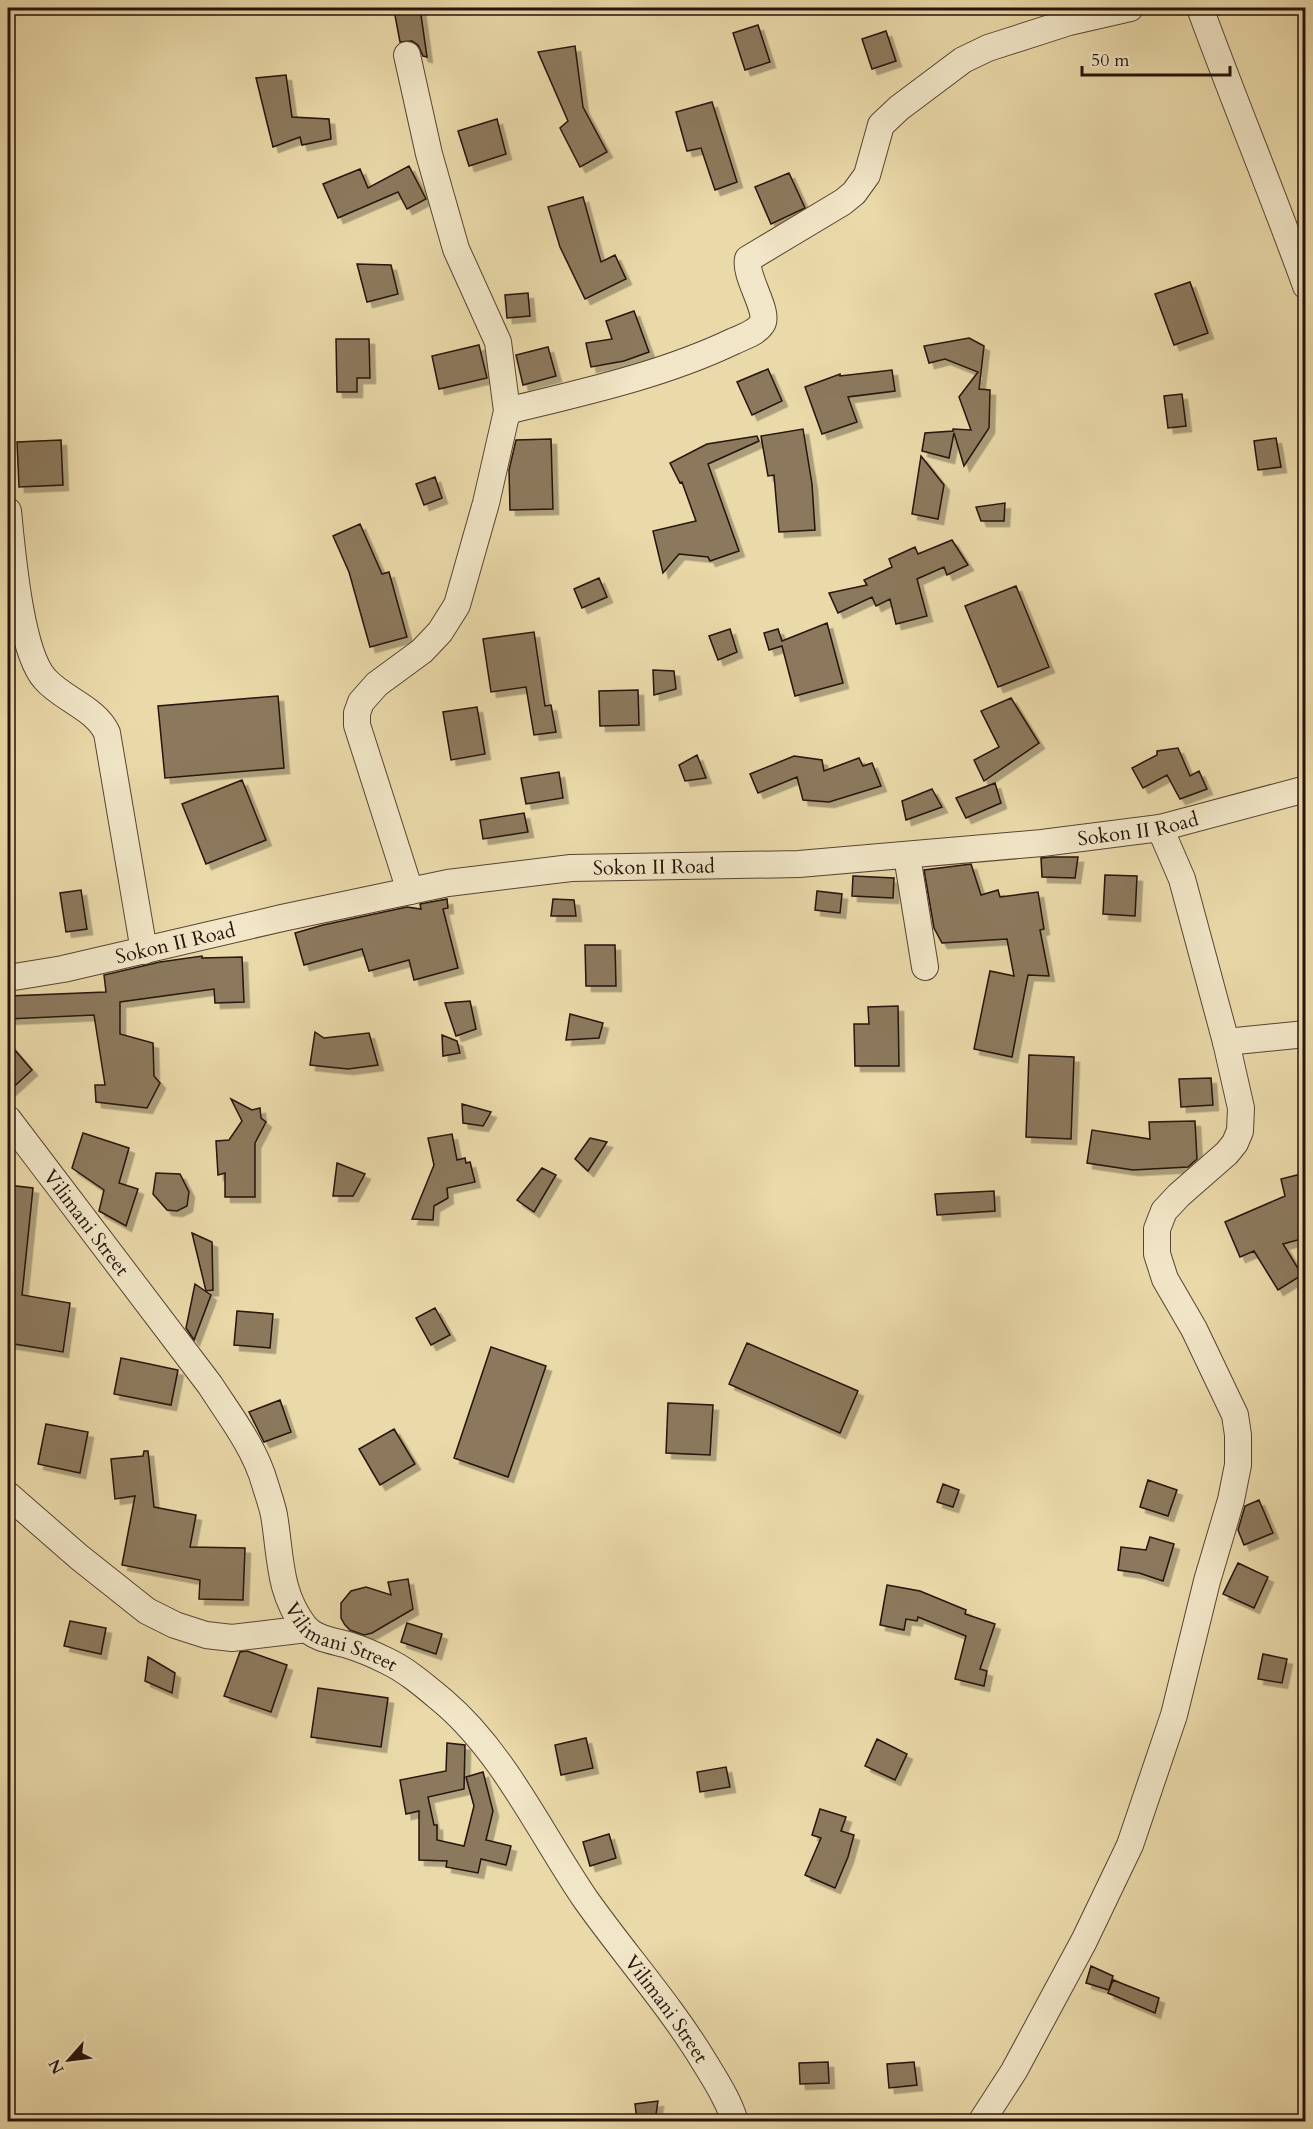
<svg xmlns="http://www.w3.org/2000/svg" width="1313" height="2129" font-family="Cardo,serif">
<defs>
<filter id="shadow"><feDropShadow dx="5.5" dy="5.5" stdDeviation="0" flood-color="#0004"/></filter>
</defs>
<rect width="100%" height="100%" fill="#ead9a9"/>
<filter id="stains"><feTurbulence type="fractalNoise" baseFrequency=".00333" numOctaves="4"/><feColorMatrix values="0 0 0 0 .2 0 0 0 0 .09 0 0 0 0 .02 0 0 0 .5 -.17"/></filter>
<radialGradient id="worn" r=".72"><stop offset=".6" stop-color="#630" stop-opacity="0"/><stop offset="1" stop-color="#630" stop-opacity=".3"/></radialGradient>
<!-- building -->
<path fill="#8c795d" stroke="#26120b" stroke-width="1.5" filter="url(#shadow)" d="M403 8H420L427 57 423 56 418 45 412 41 400 42 394 10Z
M758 25 770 62 745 70 733 33Z
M886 31 896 61 872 69 862 39Z
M575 46 583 107 607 152 580 167 560 128 568 121 538 52Z
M286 75 292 117 329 119 331 139 302 145 300 137 273 147 256 78Z
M712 102 737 182 715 190 701 148 687 151 676 112Z
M497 119 506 154 469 166 458 131Z
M409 166 426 199 407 209 398 192 338 218 323 184 360 169 368 188Z
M789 173 805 208 771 224 755 187Z
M583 197 601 262 615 255 626 279 585 299 560 247 548 207Z
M357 264 391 265 398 294 367 302Z
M1190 282 1208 333 1174 345 1155 294Z
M528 293 530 316 507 318 505 295Z
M634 311 649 352 624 361 591 367 586 343 612 339 606 321Z
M969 338 984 346 979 389 990 390 989 428 964 466 954 433 949 458 922 451 925 433 953 431V429L971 430 959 397 978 372 945 359 929 363 924 346Z
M336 339H369L370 378H357V392H337Z
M479 345 487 378 439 389 432 356Z
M548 347 556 376 523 385 516 355Z
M768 369 782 401 752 415 737 382Z
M892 370 895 391 848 397 857 422 822 434 805 387 840 374V376Z
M1182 394 1186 426 1168 428 1164 396Z
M803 429 812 484 815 530 779 532 774 475 768 476 761 436Z
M757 436 759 441 708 464 739 551 710 561 708 557 679 554 663 573 653 531 696 521 682 482 680 483 670 463 707 444Z
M1276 438 1281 467 1258 470 1254 441Z
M551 439 553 509 510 510 509 470 516 440Z
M61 440 63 485 19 487 17 442Z
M921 456 944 485 938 519 912 514Z
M435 477 442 498 424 505 416 484Z
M1005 503 1004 521H981L976 507Z
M360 524 382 574 389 572 407 637 370 647 349 572 333 536Z
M952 540 968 565 947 575 944 567 917 579 927 616 896 624 890 599 876 606 872 597 838 613 829 593 867 585 864 580 892 567 889 559 915 547 918 554Z
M599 578 607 597 582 608 574 589Z
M1016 586 1049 667 998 687 965 606Z
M827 623 843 683 795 696 782 646 769 650 764 633 778 629 782 641Z
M730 629 737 652 718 660 709 636Z
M534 632 545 706 551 705 556 732 534 735 526 687 491 692 483 639Z
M653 670 674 671 676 689 654 695Z
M638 690 639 725 600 726 599 691Z
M278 696 284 768 165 778 158 706Z
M1011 698 1039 743 984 781 974 760 999 747 981 711Z
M477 707 485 754 451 760 443 712Z
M1178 748 1190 776 1199 771 1207 789 1180 799 1167 775 1143 788 1132 768 1157 755V751Z
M697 755 706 778 685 781 679 765Z
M794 756 822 760 824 771 859 758 863 766 872 763 881 786 829 802 803 800 797 777 758 793 750 774Z
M559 772 563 798 526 804 521 778Z
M242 780 266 840 206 864 182 804Z
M995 783 1001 803 966 818 956 798Z
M932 789 942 807 906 820 902 801Z
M524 813 528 832 483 839 480 820Z
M1051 857H1078L1075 878 1042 877 1041 858Z
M971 864 981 895 998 890 1000 897 1038 892 1044 929 1040 930 1049 976 1028 975 1012 1057 974 1049 990 971 1014 976 1007 939 942 943 934 928 924 870Z
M1105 875 1137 876 1135 916 1103 914Z
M853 876 894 878 893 898 852 896Z
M81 890 87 929 66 932 60 893Z
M817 891 842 894 840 913 815 910Z
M447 899 448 908 443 909 458 968 414 980 409 960 369 971 362 949 304 965 295 933 323 925 407 907 421 909 420 904Z
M553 899 574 900 576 916H551Z
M585 945H615L616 986H586Z
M202 956V958L242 957 244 1002 215 1003 214 989 120 1002V1034L153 1043 154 1076 160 1083 147 1108 96 1102 95 1085H105L94 1015 8 1019V996L106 992 104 975 160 962Z
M470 1001 476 1029 456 1036 445 1003Z
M898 1006 899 1066H855L854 1024H869L868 1007Z
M570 1014 603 1023 599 1038 566 1040Z
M315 1032 324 1038 369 1033 378 1065 348 1069 310 1065Z
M442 1035 457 1041 460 1053 443 1056Z
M8 1042 32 1070 8 1092Z
M1029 1055 1074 1057 1071 1139 1026 1137Z
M1211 1078 1213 1105 1181 1107 1179 1079Z
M231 1099 252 1110 260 1108 261 1118 266 1122 255 1143V1197H225V1173L218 1175 216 1141 229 1140 242 1121Z
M462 1104 491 1112 483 1126 463 1123Z
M1195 1121 1197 1159 1188 1167 1133 1170 1087 1163 1092 1130 1150 1139 1149 1122Z
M83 1133 129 1148 119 1183 138 1189 126 1226 99 1211 104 1190 72 1168Z
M452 1134 457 1160 465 1158 466 1163 470 1162 475 1182 447 1188 448 1198 434 1206 433 1220 412 1219 434 1165 428 1138Z
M590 1138 607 1142 588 1171 575 1159Z
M337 1163 365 1174 353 1196H333Z
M542 1168 556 1175 534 1212 517 1200Z
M156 1173 180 1174 189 1192 187 1206 177 1211 167 1210 153 1194Z
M1305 1173V1238L1283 1244 1302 1275 1278 1290 1254 1251 1240 1257 1225 1222 1285 1196 1281 1179Z
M8 1185 33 1188 22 1295 70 1303 63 1352 8 1343Z
M994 1191 995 1211 937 1215 935 1194Z
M192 1233 212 1242 213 1290 206 1291Z
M195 1284 211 1295 194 1340 186 1328Z
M435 1308 450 1335 431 1345 416 1318Z
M237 1311 273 1314 270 1348 234 1345Z
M747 1343 858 1391 840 1433 729 1384Z
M491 1347 546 1366 508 1477 454 1458Z
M121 1358 178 1370 171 1405 114 1394Z
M280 1400 291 1432 264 1442 249 1412Z
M668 1403 713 1405 710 1455 666 1453Z
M46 1424 88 1432 80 1473 38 1464Z
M394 1429 415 1464 380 1485 359 1449Z
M144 1451H148L154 1507 196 1515 190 1547 245 1548 243 1600 199 1599 200 1580 122 1565 135 1496 115 1499 111 1459 143 1456Z
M1148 1480 1177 1490 1168 1516 1140 1507Z
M943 1484 959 1490 953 1507 937 1502Z
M1259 1500 1273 1533 1244 1545 1238 1530 1245 1506Z
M1150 1537 1174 1544 1163 1581 1139 1573 1118 1570 1121 1547 1146 1550Z
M1238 1563 1268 1577 1254 1608 1223 1594Z
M408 1579 413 1609 372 1633 364 1635 350 1630 345 1625 341 1618V1603L351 1591 366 1587 391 1595 388 1582Z
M887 1585 920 1591 966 1610 965 1614 995 1624 980 1669 987 1671 984 1686 955 1679 966 1636 918 1617 917 1621 906 1619 904 1630 880 1625Z
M70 1621 106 1628 101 1654 64 1646Z
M407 1623 442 1634 436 1654 401 1642Z
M247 1651 287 1665 271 1712 224 1696 240 1652Z
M1263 1654 1287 1659 1282 1683 1258 1679Z
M148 1657 175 1673 172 1693 145 1681Z
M318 1688 388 1698 381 1747 311 1737Z
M586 1738 593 1768 561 1775 555 1745Z
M877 1739 907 1754 895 1780 865 1766Z
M447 1743 465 1745 464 1789 428 1797 434 1825H437V1840L464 1846 474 1806 466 1777 483 1772 493 1811 486 1840 511 1846 506 1865 481 1859 478 1873 446 1867 447 1861 419 1860V1811L406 1814 400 1780 446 1771Z
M726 1767 730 1787 700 1792 697 1772Z
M820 1809 846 1817 841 1831 854 1835 848 1857 835 1888 805 1875 821 1838 812 1835Z
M609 1834 616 1858 590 1866 583 1842Z
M1091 1966 1113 1976 1109 1990 1086 1983Z
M1113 1980 1159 1998 1155 2013 1108 1993Z
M828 2062 829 2083 800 2084 799 2063Z
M914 2062 917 2085 889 2088 887 2064Z
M658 2101 655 2121H637L635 2104Z"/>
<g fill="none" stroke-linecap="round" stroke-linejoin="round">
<!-- minor casing -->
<g stroke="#574432" stroke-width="28">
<g id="minor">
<path d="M1200 8C1234 101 1272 192 1306 286"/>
<path d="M407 55 429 154 456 249 498 342 507 411 486 503 457 605 440 632 422 651 377 684 361 702 357 713V725L410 891"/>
<path d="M507 411C584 392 663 375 734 341 743 337 756 333 762 324 770 312 744 276 748 259L843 202 854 193 867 175 881 125 899 108 963 60 988 48 1069 22 1130 8"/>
<path d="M8 511C12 550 20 652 45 679 62 699 96 708 107 733L144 951"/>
<path d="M907 856 925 967"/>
<path id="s1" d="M8 978 63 969 282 918 448 883 571 868 799 864 1042 843 1160 828 1306 789"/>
<path d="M1226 1042 1306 1034"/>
<path id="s2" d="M8 1119 210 1385C230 1416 255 1448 265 1484 268 1494 272 1505 274 1515 281 1556 278 1592 305 1627 315 1639 334 1641 348 1645 361 1649 375 1655 387 1661 408 1671 426 1687 444 1702 504 1753 542 1836 586 1900 625 1955 670 2005 705 2063 716 2081 729 2101 735 2122"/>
<path d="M8 1495 79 1557 147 1611 175 1625 206 1635 232 1638 307 1629"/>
<path d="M981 2122 1014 2071 1084 1941 1130 1845 1174 1715 1207 1581 1231 1500 1238 1465V1435L1235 1415 1194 1329 1165 1279 1157 1254V1229L1164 1211 1179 1195 1227 1153 1235 1143 1240 1131 1241 1108 1226 1042 1182 879 1160 828"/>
</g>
</g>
<!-- minor -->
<use href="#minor" stroke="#f1e6c7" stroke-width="26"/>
</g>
<g text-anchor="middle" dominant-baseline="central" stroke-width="6" stroke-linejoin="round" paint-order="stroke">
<!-- street labels -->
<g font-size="20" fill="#26120b" stroke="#f1e6c7">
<text stroke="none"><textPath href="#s1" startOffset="1143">Sokon II Road</textPath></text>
<text stroke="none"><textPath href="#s1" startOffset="657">Sokon II Road</textPath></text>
<text stroke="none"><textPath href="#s1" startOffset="171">Sokon II Road</textPath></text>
<text stroke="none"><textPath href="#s2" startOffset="130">Vilimani Street</textPath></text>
<text stroke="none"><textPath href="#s2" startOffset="634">Vilimani Street</textPath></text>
<text stroke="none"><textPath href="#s2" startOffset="1138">Vilimani Street</textPath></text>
</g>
</g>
<!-- margin -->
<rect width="1313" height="2129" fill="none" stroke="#ead9a9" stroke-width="30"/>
<rect x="9" y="9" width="1295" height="2111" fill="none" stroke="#26120b" stroke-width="3"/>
<rect x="15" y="15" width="1283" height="2099" fill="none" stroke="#26120b" stroke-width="1.5"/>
<!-- north arrow -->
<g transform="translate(69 2060) rotate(242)" stroke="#f1e6c7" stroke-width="4.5" paint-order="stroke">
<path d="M0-4.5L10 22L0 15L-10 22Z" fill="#26120b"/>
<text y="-9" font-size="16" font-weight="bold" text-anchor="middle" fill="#26120b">N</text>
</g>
<!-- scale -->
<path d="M1082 66v9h148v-9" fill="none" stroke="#26120b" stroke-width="3"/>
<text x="1091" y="66" font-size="18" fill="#26120b" stroke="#f1e6c7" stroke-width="4.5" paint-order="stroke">50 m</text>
<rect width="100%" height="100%" filter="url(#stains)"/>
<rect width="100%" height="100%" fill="url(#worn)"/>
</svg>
